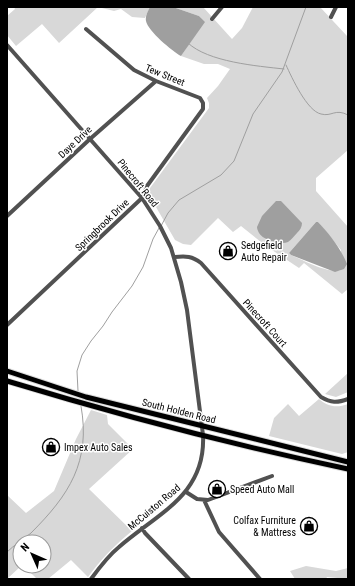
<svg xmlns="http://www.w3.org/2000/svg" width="355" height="586" font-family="'Roboto Condensed',sans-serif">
<rect width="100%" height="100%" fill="#fff"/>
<!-- green -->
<path fill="#d8d8d8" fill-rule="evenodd" d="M14 7H150L145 18 132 17 121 9 114 11 98 7 59 43 42 24 16 46 7 35V16L15 9Z
M173 7H203L232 39 242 28 253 7H320L347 36H348V150L316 178V191L348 227V289L342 294 304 263 299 268 266 246 241 226 233 232 218 218 191 245 183 244 175 240 156 207 146 196 150 188 209 108V103L207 98 218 86 230 69 218 64H204L181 56 204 22 199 16ZM316 222H318L341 250V270C328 274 303 260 291 255L289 253Z
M348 373V392L336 397 325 394Z
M319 399C328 407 337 408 348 404V452L342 454 269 436 274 418 288 404 299 416Z
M91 410 107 415 108 424 133 449 89 489 132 531C115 545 101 559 88 577L71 560 48 579H37L24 566H44V542H20L21 566 7 579V495L26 513 54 491 76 439Z
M306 566 336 571 348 568V579L327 577 326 579H295L290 571Z"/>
<!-- water -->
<path fill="#9f9f9f" d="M150 7H173L199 16 205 22 181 56C172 51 148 31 146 21 145 16 148 11 150 7Z
M276 201H281L302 223C302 227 300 230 297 233 294 236 291 240 288 242 280 245 263 240 259 233 258 231 257 229 257 227L262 216Z
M316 222H318C330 235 340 247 347 264L344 269 335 272 291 255 289 253Z"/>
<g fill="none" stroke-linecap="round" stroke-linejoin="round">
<!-- stream -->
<path stroke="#9f9f9f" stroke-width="1" d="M188 43C208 62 257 66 284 69
M286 65C292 78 307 111 321 114 332 117 335 108 348 115
M161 226 168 213 179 200 221 175 234 161 253 114 282 72 306 7
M78 391 77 371 82 355 91 341 103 326 112 312 132 286 143 267 153 239 159 228
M7 552C14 545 23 540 31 533 69 495 91 462 81 406"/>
<!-- major casing -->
<g stroke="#dbdbdb" stroke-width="7">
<path id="major" d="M7 371 86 397 348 462
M7 381C119 415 233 445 348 469"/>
</g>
<!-- minor -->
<path stroke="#515151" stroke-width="4" d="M331 17 336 7
M212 19 222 7
M7 45 142 198 160 226 171 248 181 282 187 310 203 435C206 495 158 513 119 547 108 556 99 568 91 579
M7 216 90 139 156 81
M175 257C186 256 192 256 201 263L321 397C331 403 337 403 348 399
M7 325 142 198 147 186 203 109V103L200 98 156 81 134 70 86 29
M186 492 197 499 208 500 272 476
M204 500 219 532 260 579
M142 528 145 533 189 579"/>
<!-- major -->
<use href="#major" stroke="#000" stroke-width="5"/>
</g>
<!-- icons -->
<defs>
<g id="shop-ring" transform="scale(0.9)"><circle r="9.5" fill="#fff" stroke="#000" stroke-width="1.5"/><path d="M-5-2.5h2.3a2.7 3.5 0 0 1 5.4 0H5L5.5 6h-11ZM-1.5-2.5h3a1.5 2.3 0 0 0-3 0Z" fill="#000"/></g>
</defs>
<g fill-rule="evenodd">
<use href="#shop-ring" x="228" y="251"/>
<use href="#shop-ring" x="51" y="447"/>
<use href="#shop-ring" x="217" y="489"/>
<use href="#shop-ring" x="309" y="526"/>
</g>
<g text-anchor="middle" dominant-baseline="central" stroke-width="3" stroke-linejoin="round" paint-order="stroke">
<!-- street labels -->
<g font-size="10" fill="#000" stroke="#fff">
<text transform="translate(165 75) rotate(22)">Tew Street</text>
<text transform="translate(75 142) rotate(-43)">Daye Drive</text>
<text transform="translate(138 183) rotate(51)">Pinecroft Road</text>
<text transform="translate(102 225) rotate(-44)">Springbrook Drive</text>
<text transform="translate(265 323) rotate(48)">Pinecroft Court</text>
<text transform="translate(179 411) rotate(14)">South Holden Road</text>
<text transform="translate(154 507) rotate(-40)">McCuiston Road</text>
</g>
<!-- poi labels -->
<g font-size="10" fill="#000" stroke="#fff" text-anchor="start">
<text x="241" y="245">Sedgefield<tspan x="241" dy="12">Auto Repair</tspan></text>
<text x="64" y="447">Impex Auto Sales</text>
<text x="230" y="489">Speed Auto Mall</text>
<text x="296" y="520" text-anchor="end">Colfax Furniture<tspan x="296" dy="12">&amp; Mattress</tspan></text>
</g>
</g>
<!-- border -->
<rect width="355" height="586" fill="none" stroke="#000000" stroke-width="16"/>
<!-- north arrow -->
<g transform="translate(32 554) rotate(315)"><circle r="19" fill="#ffffff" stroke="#999999"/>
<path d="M0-3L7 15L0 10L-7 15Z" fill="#000000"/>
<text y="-6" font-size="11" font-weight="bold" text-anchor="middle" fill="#000000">N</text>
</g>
</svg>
